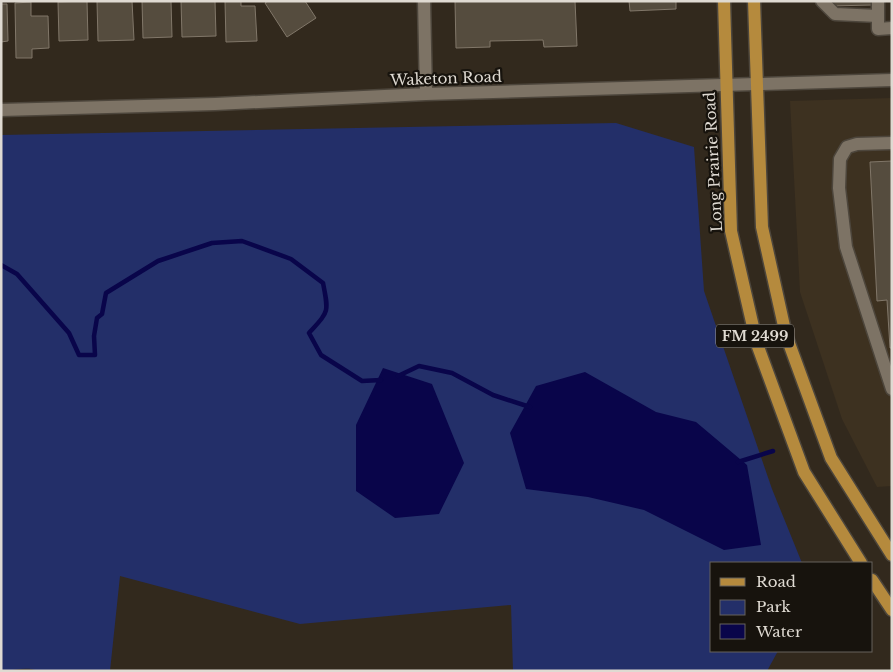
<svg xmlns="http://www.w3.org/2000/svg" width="893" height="672" font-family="'Libre Baskerville',serif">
<rect width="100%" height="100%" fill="#32291d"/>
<!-- built -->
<path fill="#3d3120" d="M892 98V486L877 487 842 419 800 292 790 101Z"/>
<!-- green -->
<path fill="#232f69" d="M616 123 694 147 704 291 772 489 802 563H712V651H778L767 671H513L511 605 300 624 120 576 110 671H38C26 666 15 671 1 671V135Z"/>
<!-- water -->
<path fill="#09054a" d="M383 368 432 384 464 463 439 514 395 518 356 491V425Z
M585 372 656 412 696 422 747 465 761 545 724 550 644 510 588 497 526 489 510 433 536 386Z"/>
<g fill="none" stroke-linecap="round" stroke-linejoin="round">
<!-- stream -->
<path stroke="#09054a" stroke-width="4.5" d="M1 265 17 274 69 333 79 355H95L94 336 97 318 102 314 106 293 158 261 212 243 242 241 291 259 323 283C329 313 329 311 309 333L321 355 362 381 381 380
M398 376 419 366 452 373 493 395 530 407
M738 462 773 451"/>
</g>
<!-- building -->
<path fill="#554c3e" stroke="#817769" d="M87 1 88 40 59 41 58 2Z
M97 1H132L134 40 98 41Z
M142 1H171L172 37 143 38Z
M181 1H215L216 36 182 37Z
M225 1H241V6H255L257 41 226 42Z
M268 1H305L316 18 287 37 265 3Z
M455 1H575L577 46 544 47 543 40 490 41V47L456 48Z
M629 1H676V9L630 11Z
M829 1H873V5L829 6Z
M31 2V16H48L49 48 32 49V58H16L15 3Z
M1 4H7L8 41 1 42Z
M892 161V348H890L887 300 877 301 870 162Z"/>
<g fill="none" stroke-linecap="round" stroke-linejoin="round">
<!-- minor casing -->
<g stroke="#4d463c" stroke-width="15">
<path id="minor" d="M424 1 426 94
M822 1 835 14 878 16
M878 1V29L892 28
M1 110 215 104 426 94 892 80
M892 143 857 144 847 147 840 159 839 188 846 247 892 389"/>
</g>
<!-- major casing -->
<g stroke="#4d463c" stroke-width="15">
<path id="major" d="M724 1 731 231 757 344 804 472 861 563
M754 1 762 227 786 335 831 458 892 555
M872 580 892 610"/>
</g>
<!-- minor -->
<use href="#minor" stroke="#7d7365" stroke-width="12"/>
<!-- major -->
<use href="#major" stroke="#b58a3d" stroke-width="12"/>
</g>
<g text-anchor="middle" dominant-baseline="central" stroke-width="4.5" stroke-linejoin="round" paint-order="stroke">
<!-- shield labels -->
<rect fill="#17130d" stroke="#a39e97" stroke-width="1" x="716" y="324.5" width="78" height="23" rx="4"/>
<g font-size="14" font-weight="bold" fill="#dfdad2">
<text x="755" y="336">FM 2499</text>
</g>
<!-- street labels -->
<g font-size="15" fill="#dfdad2" stroke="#17130d">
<text transform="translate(446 78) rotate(-2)">Waketon Road</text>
<text transform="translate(713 162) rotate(-93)">Long Prairie Road</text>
</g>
</g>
<!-- border -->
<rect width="893" height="672" fill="none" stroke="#dfdad2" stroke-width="5"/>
<!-- legend -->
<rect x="710" y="562" width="162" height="90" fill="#17130d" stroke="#67635c"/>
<rect x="720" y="578" width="25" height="8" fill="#b58a3d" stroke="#67635c"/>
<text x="756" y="587" font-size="15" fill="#dfdad2">Road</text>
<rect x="720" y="600" width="25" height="15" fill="#232f69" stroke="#67635c"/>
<text x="756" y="612" font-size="15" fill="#dfdad2">Park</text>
<rect x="720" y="624" width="25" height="15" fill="#09054a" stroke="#67635c"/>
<text x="756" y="637" font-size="15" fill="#dfdad2">Water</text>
</svg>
